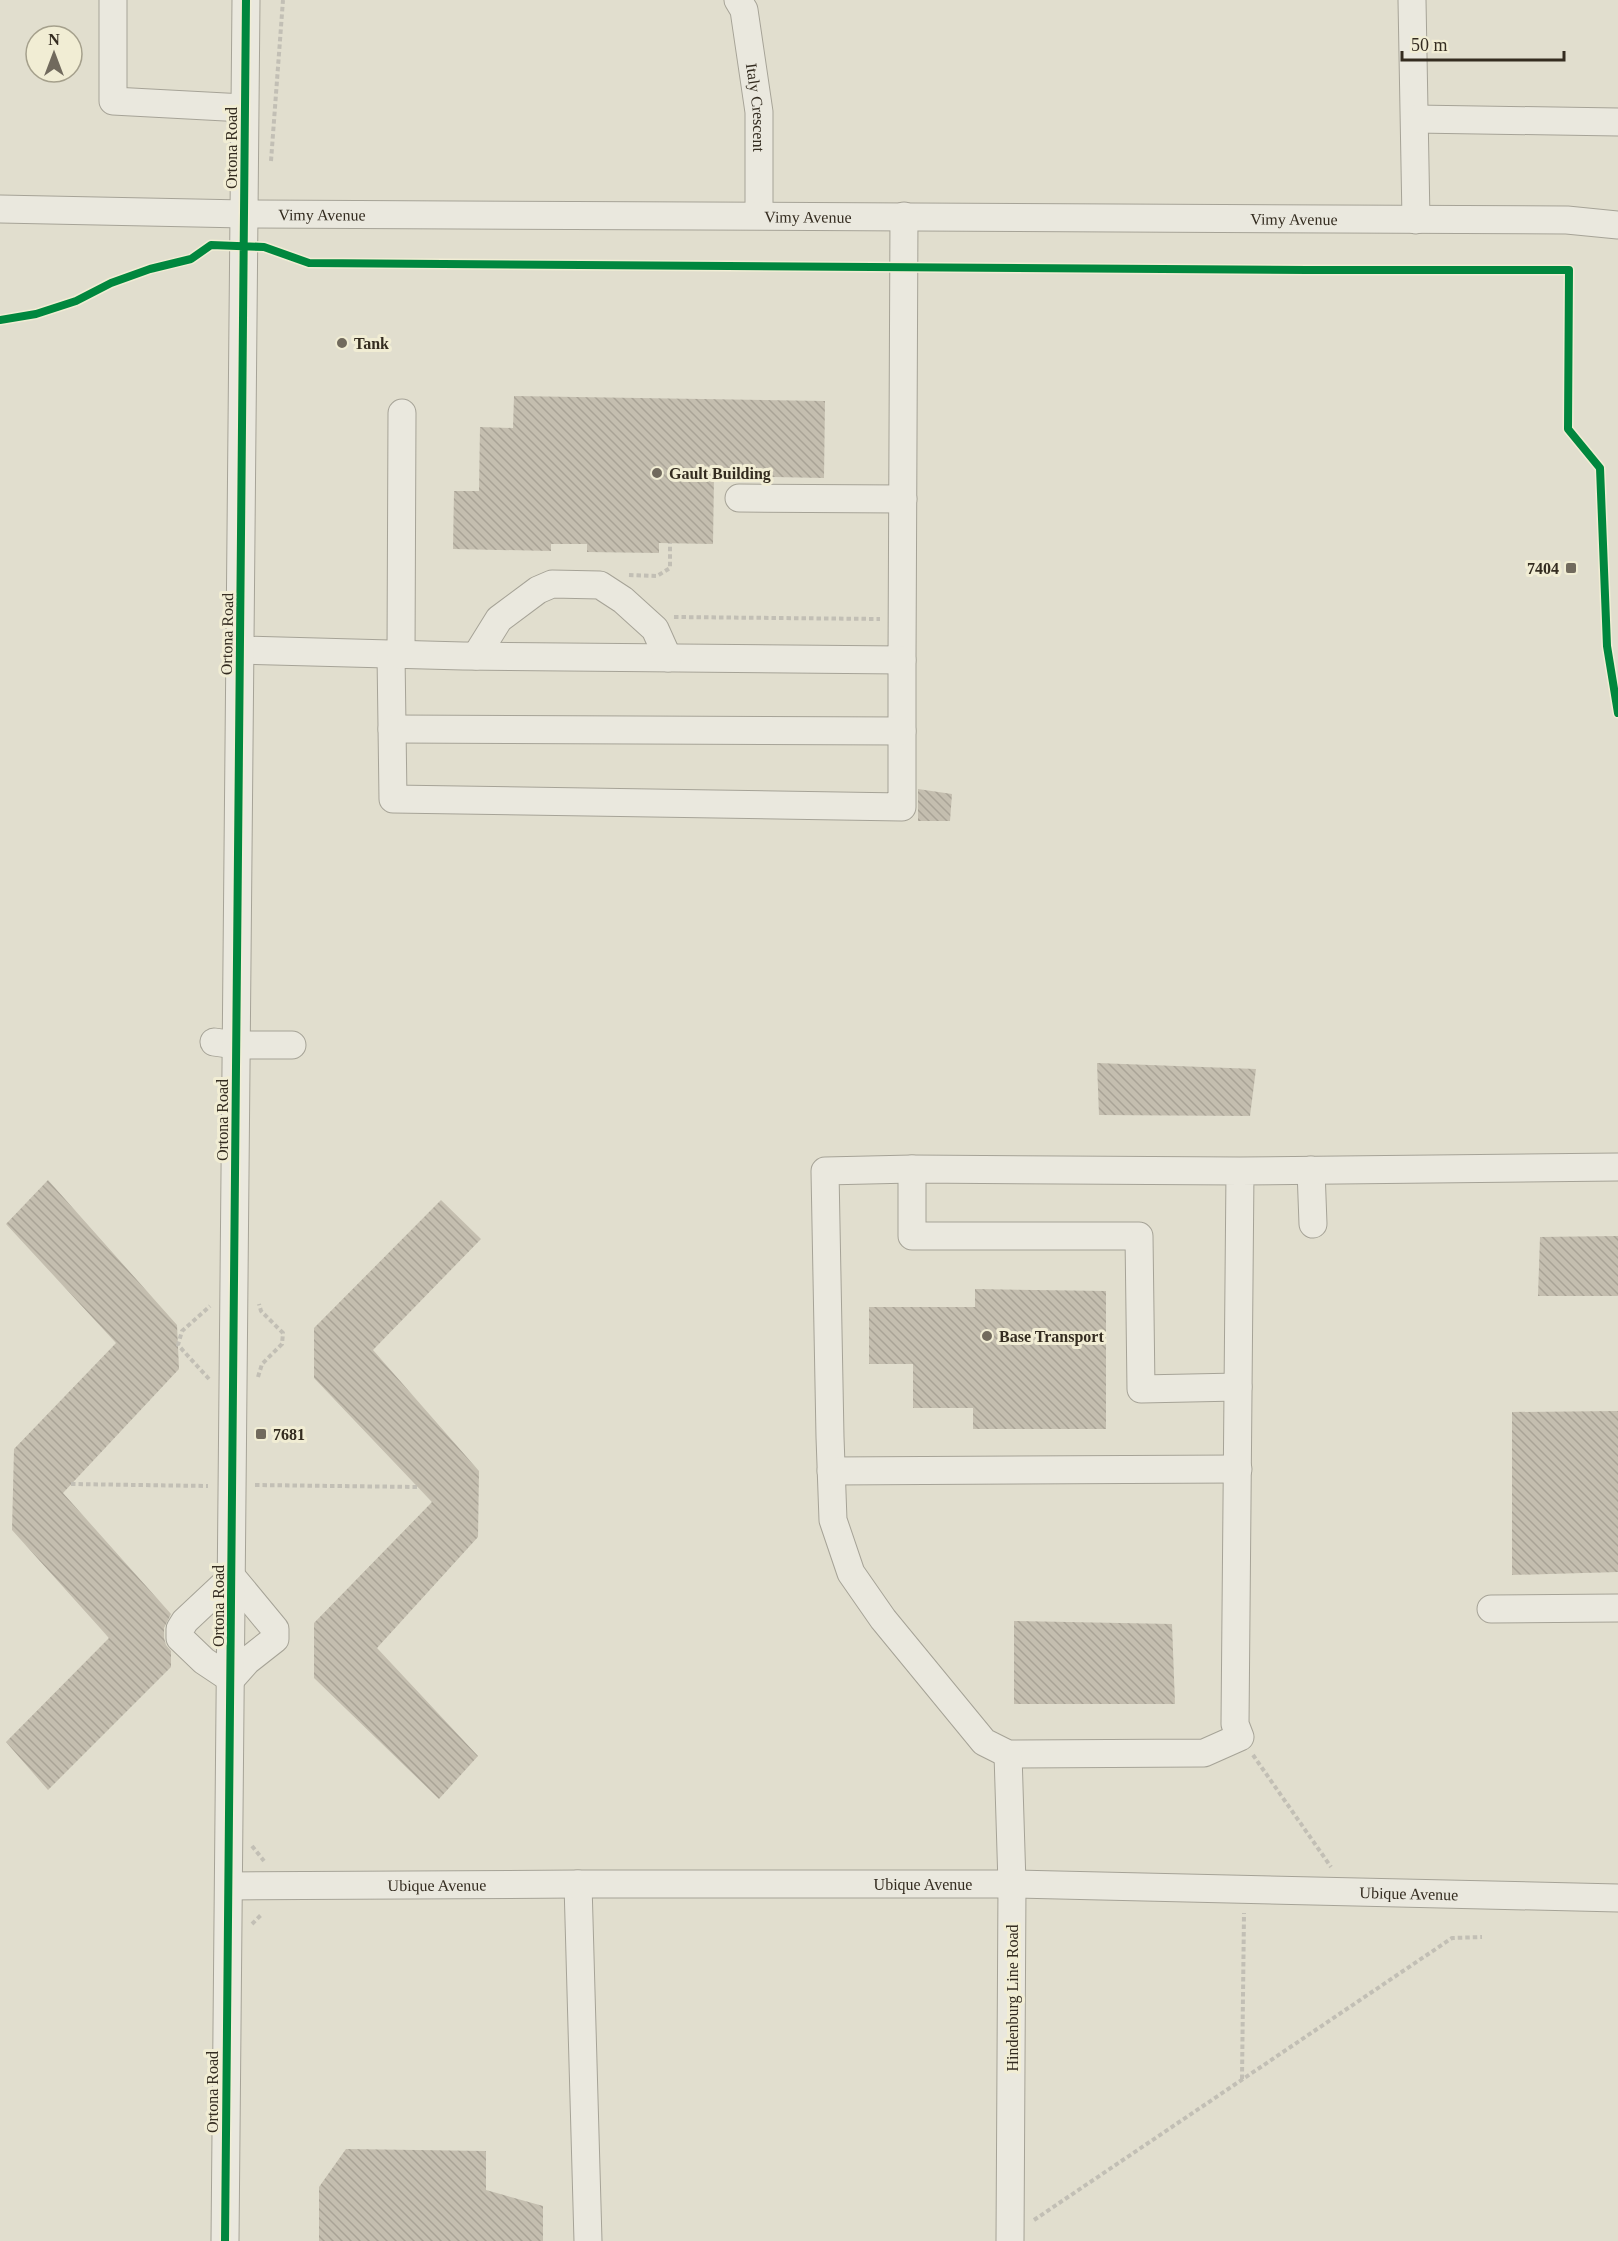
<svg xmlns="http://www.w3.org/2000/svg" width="1618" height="2241" font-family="Georgia,serif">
<defs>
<pattern id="building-back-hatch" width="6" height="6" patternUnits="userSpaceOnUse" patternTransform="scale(1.5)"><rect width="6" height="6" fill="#c4beaf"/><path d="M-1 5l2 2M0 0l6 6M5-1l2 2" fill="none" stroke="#a9a396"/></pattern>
</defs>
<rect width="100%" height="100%" fill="#e1dece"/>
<!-- building -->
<path fill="url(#building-back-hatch)" d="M514 396 825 401 824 478 714 476 713 544 659 543V553L587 552V544H551V551L453 549 454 491H479L480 427 513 428Z
M918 789 952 794 950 821H918Z
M1097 1063 1256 1069 1250 1116 1099 1115Z
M48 1180 177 1325 179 1369 63 1493 171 1614 164 1628V1638L166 1645 171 1651V1667L48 1790 6 1742 109 1638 12 1530 14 1449 116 1343 6 1224Z
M441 1200 481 1239 373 1350 479 1471 478 1537 377 1648 478 1756 439 1799 314 1678V1623L432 1502 314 1378V1328Z
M1618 1236V1296H1538L1540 1237Z
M975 1289 1106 1291V1429H973V1408H913V1364H869V1307H975Z
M1618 1411V1572L1512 1575V1412Z
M1014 1621 1172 1624 1175 1704H1014Z
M346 2149 486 2151V2190L543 2206V2241H319V2187Z"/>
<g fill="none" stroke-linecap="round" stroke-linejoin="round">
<!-- minor casing -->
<g stroke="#a6a397" stroke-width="29">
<g id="minor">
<path d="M113 0V101L244 108"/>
<path id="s1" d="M738 0 744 10 759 112V215"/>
<path d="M1412 0 1416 220"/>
<path d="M1415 119 1618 122"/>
<path id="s2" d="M0 209 244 214 1567 220 1618 225"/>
<path d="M739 498 903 499"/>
<path d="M240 650 463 656 902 660 904 216"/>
<path d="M391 654 393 799 902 807V660"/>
<path d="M401 655 402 413"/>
<path d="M476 656 499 619 538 590 552 584 600 585 623 600 655 629 668 658"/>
<path d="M392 729 902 731"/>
<path d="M214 1042 236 1045H292"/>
<path d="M912 1169V1236H1139L1141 1389 1238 1387"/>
<path d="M1311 1170 1313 1224"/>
<path d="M1240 1171 912 1169 825 1171 830 1437 833 1520 851 1573 883 1619 984 1742 1008 1754 1204 1753 1240 1737 1235 1724 1240 1171 1618 1167"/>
<path d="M831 1471 1238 1469"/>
<path d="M232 1577 275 1629V1639L247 1661 231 1679 204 1661 180 1638V1629L185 1621Z"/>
<path d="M1491 1609 1618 1608"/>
<path d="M1008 1754 1012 1884 1010 2241"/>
<path d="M578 1884 588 2241"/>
<path id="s3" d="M229 1886 578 1884H1012L1618 1898"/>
<path d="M225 2241 246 0"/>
</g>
</g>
<!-- path -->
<path stroke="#c2bfb5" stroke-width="4" stroke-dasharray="4.5 3" stroke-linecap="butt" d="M271 161 283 0
M629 575 657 576 670 568V543
M674 617 880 619
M258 1377 262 1364 282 1344 283 1333 261 1311 259 1304
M209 1379 178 1345 182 1331 210 1306
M71 1484 208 1486
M255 1485 418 1487
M1253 1755 1331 1867
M252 1846 264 1861
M252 1924 262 1914
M1242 2079 1244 1913
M1034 2220 1452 1938 1482 1937"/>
<!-- minor -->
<use href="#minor" stroke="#eae8de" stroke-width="27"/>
<!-- cycleway casing -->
<g stroke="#f1edd4" stroke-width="11">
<path id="cycleway" d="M0 320 36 314 76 301 111 283 150 269 191 259 211 245 264 247 309 263 1307 270H1569L1568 429 1600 468 1607 646 1618 713
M225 2241 246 0"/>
</g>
<!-- cycleway -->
<use href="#cycleway" stroke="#00873e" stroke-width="8"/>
</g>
<!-- markers -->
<g fill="#716a5d" stroke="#f1edd4" stroke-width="2">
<circle cx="342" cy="343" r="6"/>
<circle cx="657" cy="473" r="6"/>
<rect x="1565" y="562" width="12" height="12" rx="3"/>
<circle cx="987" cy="1336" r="6"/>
<rect x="255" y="1428" width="12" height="12" rx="3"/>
</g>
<g text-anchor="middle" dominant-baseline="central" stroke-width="6" stroke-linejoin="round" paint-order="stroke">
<!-- street labels -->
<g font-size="16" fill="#342c20" stroke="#f1edd4">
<text stroke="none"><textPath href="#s1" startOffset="110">Italy Crescent</textPath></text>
<text transform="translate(231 148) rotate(-90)">Ortona Road</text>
<text stroke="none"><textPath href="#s2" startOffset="322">Vimy Avenue</textPath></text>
<text stroke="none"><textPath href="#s2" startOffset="808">Vimy Avenue</textPath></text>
<text stroke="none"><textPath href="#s2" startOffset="1294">Vimy Avenue</textPath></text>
<text transform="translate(227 634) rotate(-89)">Ortona Road</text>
<text transform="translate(222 1120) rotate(-90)">Ortona Road</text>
<text transform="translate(218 1606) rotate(-90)">Ortona Road</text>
<text stroke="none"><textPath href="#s3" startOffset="694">Ubique Avenue</textPath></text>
<text stroke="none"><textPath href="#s3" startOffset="208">Ubique Avenue</textPath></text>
<text stroke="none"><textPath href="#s3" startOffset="1180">Ubique Avenue</textPath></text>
<text transform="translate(1012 1998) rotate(-90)">Hindenburg Line Road</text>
<text transform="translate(212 2092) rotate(-90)">Ortona Road</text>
</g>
<!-- poi labels -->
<g font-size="16" font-weight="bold" fill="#342c20" stroke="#f1edd4" text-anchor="start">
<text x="354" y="343">Tank</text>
<text x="669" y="473">Gault Building</text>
<text x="1559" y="568" text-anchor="end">7404</text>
<text x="999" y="1336">Base Transport</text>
<text x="273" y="1434">7681</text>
</g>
</g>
<!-- north arrow -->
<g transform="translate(54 54)"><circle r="28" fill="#f1edd4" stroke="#a5a08c" stroke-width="1.5"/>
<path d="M0-4.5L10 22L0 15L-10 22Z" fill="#716a5d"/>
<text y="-9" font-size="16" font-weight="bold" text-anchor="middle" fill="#342c20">N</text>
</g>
<!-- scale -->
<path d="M1402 51v9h162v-9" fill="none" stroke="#342c20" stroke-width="3"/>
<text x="1411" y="51" font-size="18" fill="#342c20" stroke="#f1edd4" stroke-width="4.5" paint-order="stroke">50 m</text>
</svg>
